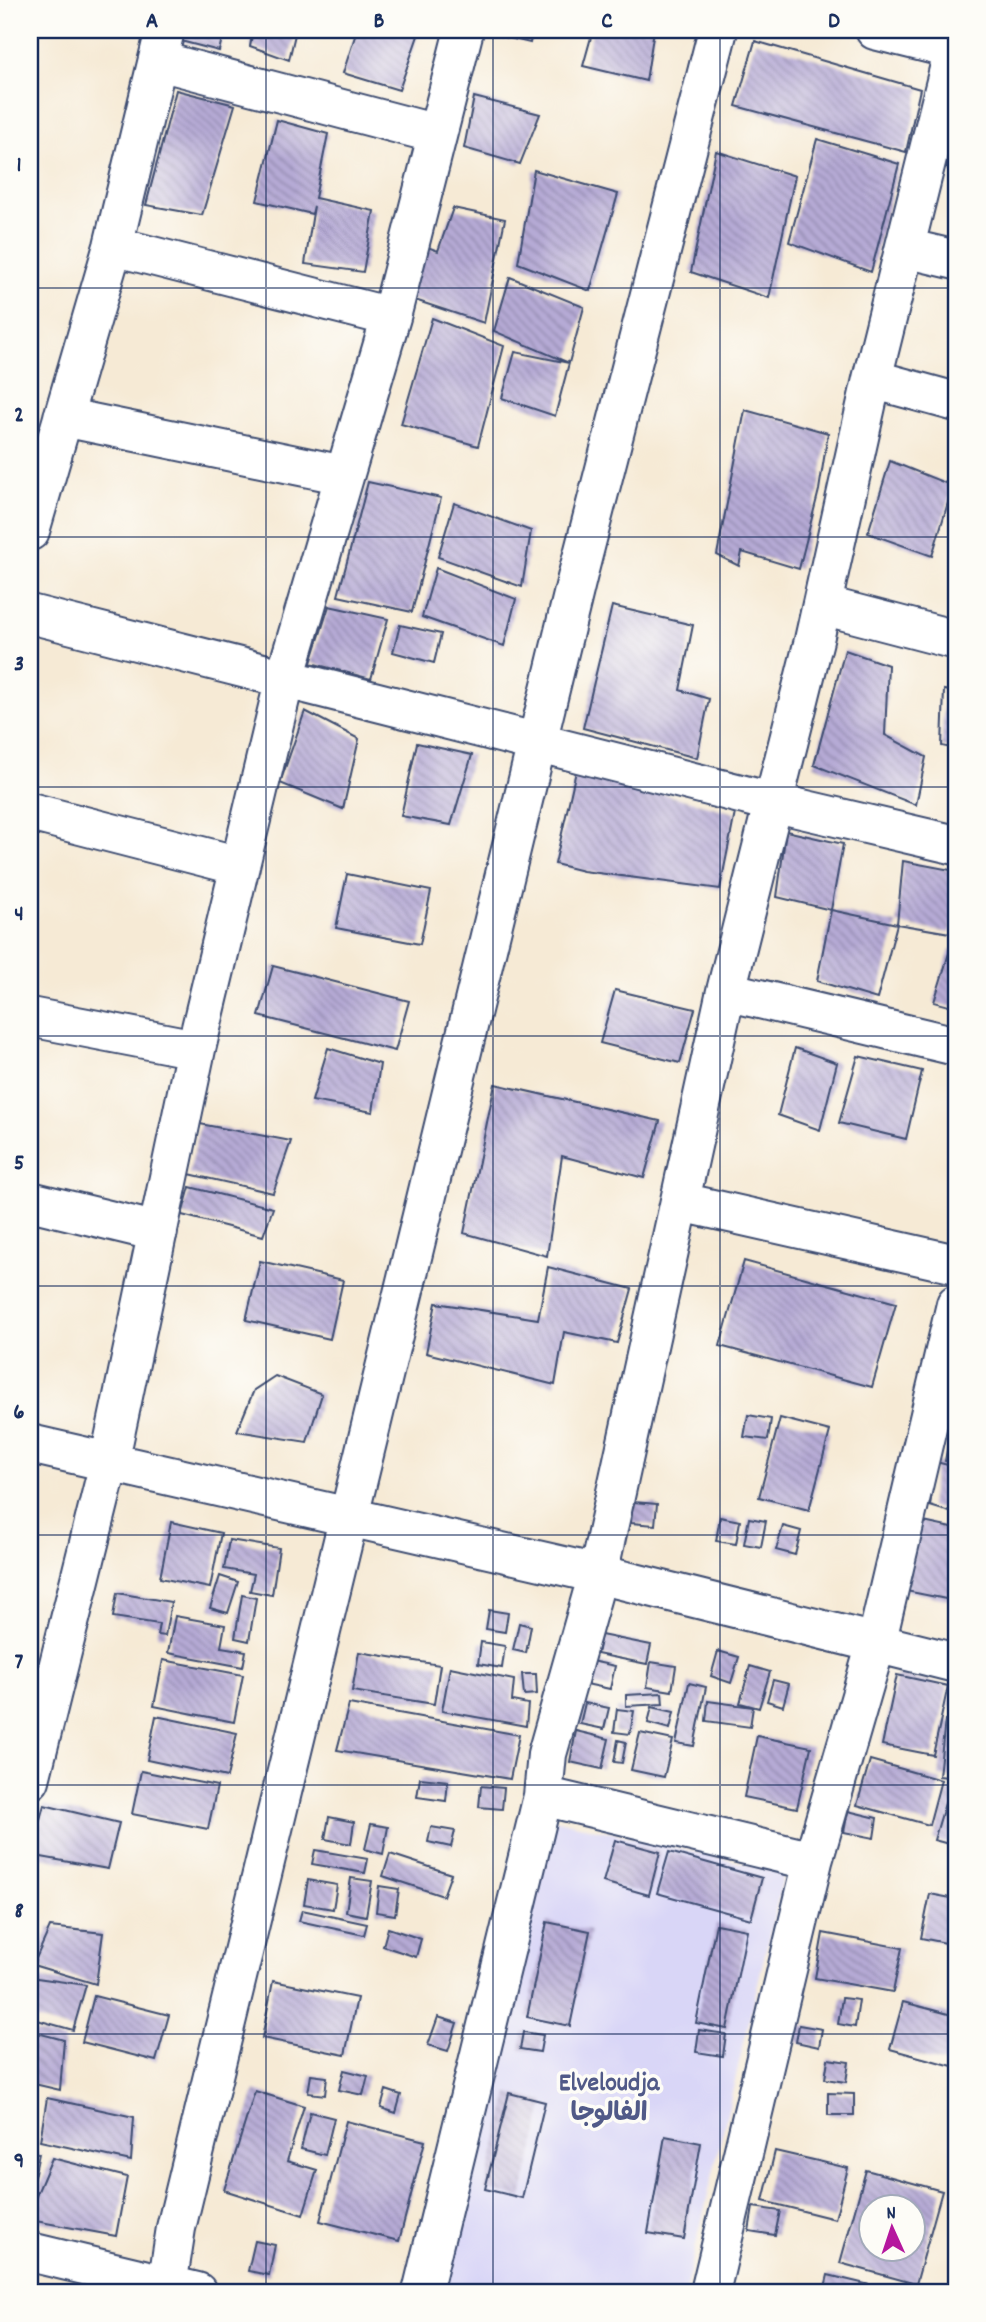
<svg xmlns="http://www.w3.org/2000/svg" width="986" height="2322" font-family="Dekko,'Playpen Sans Arabic',sans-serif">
<defs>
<pattern id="building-back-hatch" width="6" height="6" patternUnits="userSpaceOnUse" patternTransform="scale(1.75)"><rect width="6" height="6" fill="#b6aad5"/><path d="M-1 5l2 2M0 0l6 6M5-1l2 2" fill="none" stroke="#938bb0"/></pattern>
</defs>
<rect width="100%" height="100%" fill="#fdfcf7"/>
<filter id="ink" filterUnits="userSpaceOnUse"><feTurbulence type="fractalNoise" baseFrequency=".0143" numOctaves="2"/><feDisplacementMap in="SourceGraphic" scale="14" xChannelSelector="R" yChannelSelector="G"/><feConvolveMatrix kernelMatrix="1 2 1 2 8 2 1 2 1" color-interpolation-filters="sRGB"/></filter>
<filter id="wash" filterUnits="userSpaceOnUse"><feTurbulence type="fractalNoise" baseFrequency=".00686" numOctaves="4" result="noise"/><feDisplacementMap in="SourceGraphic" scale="28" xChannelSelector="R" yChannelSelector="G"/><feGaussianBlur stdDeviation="1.57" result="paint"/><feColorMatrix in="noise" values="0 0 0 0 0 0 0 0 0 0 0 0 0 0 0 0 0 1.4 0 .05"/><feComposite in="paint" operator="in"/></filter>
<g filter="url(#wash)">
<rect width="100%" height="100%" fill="#f6ead5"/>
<!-- built -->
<path fill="#d9d6f7" d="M553 1819 784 1873 685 2292H441Z"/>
<g id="blocks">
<!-- building -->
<path fill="url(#building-back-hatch)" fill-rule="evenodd" d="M180 30H224L219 51 177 40Z
M253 30H296L289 60 250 46Z
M357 30H420L399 90 343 73Z
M476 30H533L530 43Z
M593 30H654L646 81 583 66Z
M755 41 920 89 906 152 736 106Z
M176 90 235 105 202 215 146 205Z
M474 97 540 114 520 164 464 148Z
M277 120 328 134 315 198 374 211 363 272 305 264 314 206 312 214 257 201Z
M956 136V170L946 168Z
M817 139 899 164 871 272 789 242Z
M716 151 795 176 769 298 691 272Z
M534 170 618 194 590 291 518 263Z
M453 208 505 219 484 323 409 298 425 246 438 251Z
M510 277 584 307 569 363 494 331Z
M432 318 504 346 478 446 401 424Z
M515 352 569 363 555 416 502 398Z
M745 410 828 433 819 490 799 569 742 552 739 566 717 555Z
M890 461 953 486 932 556 868 533Z
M368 482 441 498 412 612 338 596Z
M454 503 531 531 522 587 438 557Z
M436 568 516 599 504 646 422 617Z
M329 606 388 619 371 679 311 663Z
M612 606 693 625 680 690 709 699 697 758 583 728Z
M400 625 441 634 434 663 393 652Z
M845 650 888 665 885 735 926 757 916 805 814 765Z
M944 690 956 692V749L942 746Z
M305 711 359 739 343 809 280 783Z
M417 743 472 755 451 825 401 816Z
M576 771 735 813 720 889 583 871 555 864Z
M786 831 843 844 831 910 777 897Z
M903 861 956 871V908L950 933 897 924 877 999 817 981 831 910 897 924Z
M347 874 431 891 420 944 336 928Z
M950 950 956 951V1008L934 1002Z
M273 966 409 1001 395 1051 259 1016Z
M615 990 695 1009 680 1063 600 1043Z
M328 1048 380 1064 373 1112 312 1101Z
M795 1048 837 1063 820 1130 778 1115Z
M858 1056 922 1071 906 1139 839 1123Z
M495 1084 660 1121 644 1178 562 1156 547 1256 464 1233Z
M200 1124 291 1141 273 1193 189 1174Z
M190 1187 273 1208 263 1236 182 1215Z
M260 1261 343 1280 330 1339 246 1320Z
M744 1261 896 1303 872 1387 720 1346Z
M548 1267 632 1289 617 1343 564 1332 555 1385 426 1353 436 1303 538 1319Z
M275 1376 322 1394 307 1442 237 1431 254 1390Z
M748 1415 771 1419 768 1440 744 1437Z
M953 1416 956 1417V1463L945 1461Z
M780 1418 830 1431 809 1510 759 1497Z
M936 1462 956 1467V1514L930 1506Z
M633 1502 657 1504 655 1525 631 1523Z
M720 1517 740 1521 736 1544 716 1541Z
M749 1518 766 1521 761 1547 744 1544Z
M919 1521 956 1529V1601L906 1591Z
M171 1522 221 1533 210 1588 160 1578Z
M783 1526 801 1531 795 1555 776 1550Z
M229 1540 279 1548 272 1595 250 1591 254 1574 224 1569Z
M220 1576 238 1582 228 1613 210 1608Z
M117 1593 171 1602 165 1636 157 1635 159 1624 113 1617Z
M242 1595 256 1598 249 1641 235 1638Z
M489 1610 508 1613 505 1632 486 1629Z
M175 1616 225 1625 221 1647 246 1651 243 1667 168 1653Z
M519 1623 531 1626 526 1653 513 1650Z
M601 1635 651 1645 647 1664 597 1654Z
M481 1642 505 1646 502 1668 478 1664Z
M718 1651 739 1657 731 1683 711 1676Z
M359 1652 440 1665 434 1704 352 1691Z
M163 1660 243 1675 234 1722 154 1706Z
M591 1661 615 1666 610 1689 586 1684Z
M651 1662 676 1666 672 1691 647 1687Z
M750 1666 770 1672 759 1708 740 1703Z
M450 1667 514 1680 512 1701 528 1704 526 1726 442 1711Z
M522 1674H536L537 1694 524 1695Z
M897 1675 948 1686 933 1755 882 1745Z
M773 1680 789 1684 783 1706 767 1701Z
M689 1683 706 1687 694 1746 676 1743Z
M954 1686H956V1708L949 1706Z
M662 1693 663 1704 626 1706V1695Z
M708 1701 753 1707 750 1727 706 1721Z
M585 1703 609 1708 604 1729 580 1724Z
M349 1704 519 1735 510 1779 337 1750Z
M652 1707 674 1712 670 1729 648 1723Z
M617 1709 634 1711 630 1734 614 1732Z
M156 1716 237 1733 227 1777 147 1760Z
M945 1720 956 1722V1778L939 1776Z
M576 1731 609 1739 602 1769 570 1762Z
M640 1733 673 1740 664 1777 631 1770Z
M757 1736 811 1747 797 1808 744 1797Z
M618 1740 626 1742 622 1763 614 1762Z
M870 1760 941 1780 929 1825 857 1805Z
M141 1771 217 1786 208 1829 132 1814Z
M420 1778 448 1781 446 1801 417 1797Z
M481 1786 504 1788 502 1809 479 1807Z
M949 1790 956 1792V1846L934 1840Z
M44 1805 119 1823 108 1869 30 1855Z
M848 1811 877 1818 874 1838 844 1832Z
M329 1817 354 1822 351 1844 325 1839Z
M371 1824 388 1827 383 1854 365 1849Z
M431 1827 455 1831 451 1847 428 1842Z
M615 1840 660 1852 649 1895 603 1882Z
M315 1850 368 1859 365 1873 312 1864Z
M669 1852 762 1878 751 1919 657 1893Z
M390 1854 451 1874 443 1896 383 1876Z
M351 1878 372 1881 366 1916 346 1912Z
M308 1880 337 1885 333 1909 304 1904Z
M379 1886 399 1889 395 1915 376 1912Z
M930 1894 956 1899V1945L921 1938Z
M302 1910 367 1924 364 1935 299 1921Z
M547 1922 590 1931 570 2026 527 2017Z
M716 1924 747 1930 727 2029 696 2023Z
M50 1927 103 1933 96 1984 33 1965Z
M388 1928 421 1939 416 1957 383 1946Z
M823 1933 902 1948 893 1992 815 1978Z
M30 1977 86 1985 73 2030 30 2018Z
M273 1981 357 1998 345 2055 262 2038Z
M94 1996 169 2015 156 2061 82 2042Z
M842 1998 859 2000 855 2027 838 2024Z
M903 2002 956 2016V2067L890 2049Z
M438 2017 457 2023 448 2051 428 2045Z
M799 2025 822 2029 819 2047 796 2042Z
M699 2030 726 2034 723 2056 696 2052Z
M30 2031 64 2040 60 2090 30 2083Z
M523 2032 543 2035 540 2052 520 2049Z
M828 2059 849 2062 846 2082 825 2079Z
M344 2070 368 2076 363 2095 339 2090Z
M311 2075 327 2077 325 2095 308 2093Z
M386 2090 401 2095 396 2113 381 2108Z
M255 2091 304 2106 287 2161 317 2170 303 2215 224 2190Z
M509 2093 545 2102 522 2198 485 2189Z
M828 2093 854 2094V2115H828Z
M47 2098 134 2117 131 2161 40 2141Z
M310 2112 334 2118 325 2155 301 2149Z
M346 2121 425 2141 399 2241 320 2221Z
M665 2136 701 2143 684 2239 648 2233Z
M775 2151 848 2168 835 2219 763 2201Z
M30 2152 39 2153 31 2192H30Z
M52 2158 127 2177 116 2236 30 2220V2210Z
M866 2170 942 2191 916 2284 840 2263ZM870 2206H912L913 2249H871Z
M753 2207 780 2211 775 2235 749 2231Z
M255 2241 275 2245 269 2275 248 2271Z
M828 2275 895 2291V2292H824Z"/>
</g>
</g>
<g filter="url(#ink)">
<use href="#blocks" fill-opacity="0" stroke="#3c4b70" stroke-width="2"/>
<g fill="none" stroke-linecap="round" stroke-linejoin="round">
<!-- minor casing -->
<g stroke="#3c4b70" stroke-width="42">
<path id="minor" d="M875 30 956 50
M159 61 437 134
M113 246 391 317
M905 248 956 260
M872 379 956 402
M63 417 344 475
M30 531 113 246 165 30
M822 605 956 640
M30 614 772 802 956 845
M30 812 240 866
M726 991 956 1046
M30 1017 196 1049
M30 1201 158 1232
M681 1202 956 1264
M30 1444 598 1574 956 1663
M30 1780 109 1463 196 1049 285 678 391 317 464 30
M543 1796 813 1861
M30 2252 197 2292
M166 2292 176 2228 578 574 718 30
M422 2292 543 1796 547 1754 598 1574 726 991 814 640 872 379 954 49
M710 2292 813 1861 876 1644 956 1304"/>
</g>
<!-- minor -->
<use href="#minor" stroke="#fff" stroke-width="38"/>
</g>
</g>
<!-- grid -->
<path fill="none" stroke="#1b2f5e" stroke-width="2" stroke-opacity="0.55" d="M266 30V2292M493 30V2292M720 30V2292M30 288H956M30 537H956M30 787H956M30 1036H956M30 1286H956M30 1535H956M30 1785H956M30 2034H956"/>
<g text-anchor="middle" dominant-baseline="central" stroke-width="7" stroke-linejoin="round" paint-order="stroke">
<!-- neighbourhood labels -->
<g font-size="26" font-weight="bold" fill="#515a88" stroke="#fdfcf7">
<text x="609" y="2084">Elveloudja<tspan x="609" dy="30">الفالوجا</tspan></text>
</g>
</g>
<!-- margin -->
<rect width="986" height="2322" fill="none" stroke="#fdfcf7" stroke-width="77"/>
<!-- north arrow -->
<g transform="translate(892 2228) rotate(357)"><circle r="33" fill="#fdfcf7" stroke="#a3aaba" stroke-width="2"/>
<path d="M0-5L12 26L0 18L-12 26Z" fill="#b5179e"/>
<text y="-10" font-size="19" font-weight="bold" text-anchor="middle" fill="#1b2f5e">N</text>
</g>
<rect x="38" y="38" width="910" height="2246" fill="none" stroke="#1b2f5e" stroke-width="2.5"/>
<g font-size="23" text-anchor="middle" font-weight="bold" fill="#1b2f5e">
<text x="152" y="27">A</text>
<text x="379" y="27">B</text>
<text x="607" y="27">C</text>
<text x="834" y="27">D</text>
<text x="19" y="171">1</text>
<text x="19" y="421">2</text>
<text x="19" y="670">3</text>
<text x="19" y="920">4</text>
<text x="19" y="1169">5</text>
<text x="19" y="1418">6</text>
<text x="19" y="1668">7</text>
<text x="19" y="1917">8</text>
<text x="19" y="2167">9</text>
</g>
</svg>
